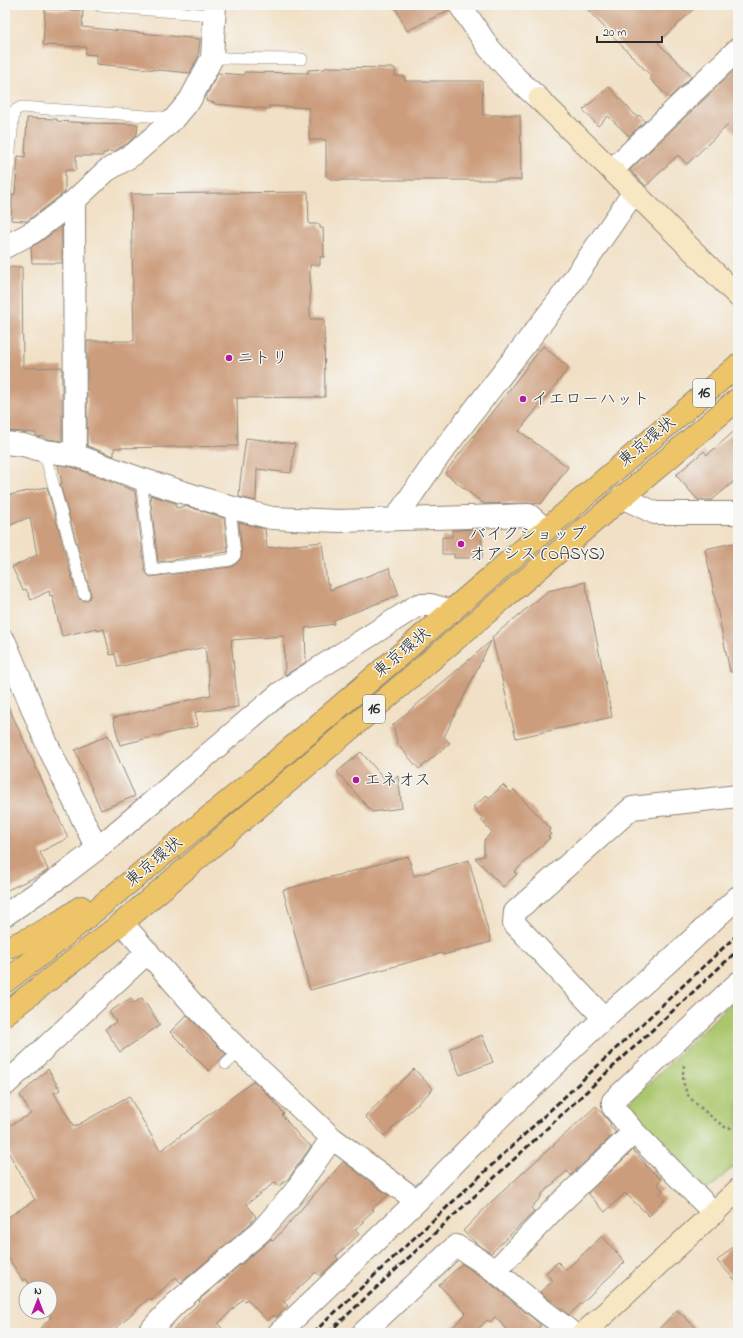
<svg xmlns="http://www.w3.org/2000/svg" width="743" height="1338" font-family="'Indie Flower','Klee One',sans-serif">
<rect width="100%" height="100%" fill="#f6f6f2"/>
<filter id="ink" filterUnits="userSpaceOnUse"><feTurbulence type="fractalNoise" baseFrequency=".025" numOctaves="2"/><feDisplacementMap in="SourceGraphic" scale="8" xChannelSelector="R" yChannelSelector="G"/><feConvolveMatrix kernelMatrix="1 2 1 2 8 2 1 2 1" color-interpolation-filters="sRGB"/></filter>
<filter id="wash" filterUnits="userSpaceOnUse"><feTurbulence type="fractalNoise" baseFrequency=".012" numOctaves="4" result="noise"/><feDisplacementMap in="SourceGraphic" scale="16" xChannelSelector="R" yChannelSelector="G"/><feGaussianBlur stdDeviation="0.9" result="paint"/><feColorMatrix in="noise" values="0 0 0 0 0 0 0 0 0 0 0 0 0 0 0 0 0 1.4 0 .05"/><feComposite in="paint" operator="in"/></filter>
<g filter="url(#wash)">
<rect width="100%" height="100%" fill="#f1e0c5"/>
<!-- green -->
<path fill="#abc76d" stroke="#6b794c" d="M738 996V1162L713 1186 705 1189 630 1111 628 1104Z"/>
<g id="blocks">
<!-- building -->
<path fill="#cc9d7d" d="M394 5H448L449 10 407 31Z
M583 5H698L658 43 692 76 669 98 649 78 651 76Z
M45 9 83 11 82 27 200 39 198 57 190 73 96 64V55L85 54 86 47 43 45Z
M327 67 395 68V76H404L405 81H482L483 115H520L521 180H332L326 176V140H309V108L269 106V109L214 104 215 103 206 101 207 94 218 73 244 75V72L308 73V70L324 69Z
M738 67V135L728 125 687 164 678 155 646 186 630 170Z
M609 87 637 117 639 115 645 121 629 136 608 116 598 126 583 110Z
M27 118 57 119V121L88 123 138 124 137 134 127 144 114 151H107V153H103V156H76V170H65V192L26 222V221L11 220 13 194H15L18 156 25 157Z
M308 192 309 224H320V228H323L324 257H320V265H310V319H324L325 397 237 398 238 446 114 448V456L87 446V341H134L131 194Z
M62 226V263H32L31 247 40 242Z
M5 267H22L23 368 62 367V441L47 439 45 437 36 436V433L5 431Z
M543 346 569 368 519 431 568 467 541 504 529 503 484 504 445 473Z
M738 428V478L712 500H698L676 475 704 451 707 455Z
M246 438 295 444 291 473 257 469 256 501 239 497 240 482Z
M58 465 72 467 135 491 145 571 147 574 150 577 231 567 235 565 240 560 242 555 239 522 265 529 267 548 322 542 327 584H329L330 590 389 568 399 595 334 620V624L305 628 306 662 285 675 284 636 231 640 238 707 195 712 198 726 120 745 113 718 211 695 205 647 118 667 115 654 110 655 104 629 98 631 97 628 62 636 52 595 50 596 49 591 31 600 26 589 23 590 12 567 37 555 30 517 5 527V496L47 487 77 596 79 599 86 601 89 599 91 595 60 484H62Z
M150 495 176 503V508L186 506 224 518 228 552 158 562Z
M482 529V558H454V554H442V537H452V530Z
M738 542V671L730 672 705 549Z
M585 582 612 717 516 738 492 637 548 591Z
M491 641 444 737 450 743 419 769 398 745 393 725Z
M5 699 68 838 40 852 48 870 42 874 5 891Z
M108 735 135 796 101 810 75 750Z
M361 752 389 784 398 776 402 808 372 812 337 772Z
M503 785 511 793 514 790 551 829 548 832 551 834 548 837 550 838 514 872 517 874 503 887 475 858 484 856V840L492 832 481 820 483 818 473 807 487 795 489 798Z
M408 856 414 876 469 860 491 942 443 955 442 953 310 990 283 890Z
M131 998 134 1003 142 998 160 1025 120 1052 105 1029 116 1022 109 1012Z
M187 1015 226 1054 209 1071 170 1032Z
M482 1035 493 1062 460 1075 449 1049Z
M48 1069 60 1090 54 1093 74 1127 129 1096 160 1151 254 1081 272 1099 284 1114 282 1115 300 1137 311 1146 289 1178 279 1186 275 1182 247 1204 256 1217 251 1223 181 1283 176 1277 151 1300 149 1298 111 1333H35L50 1319V1288H32L26 1279 23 1281 5 1252V1219L35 1200 5 1146V1128L31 1114 20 1095Z
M414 1069 433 1089 384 1136 365 1116Z
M596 1106 611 1124 609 1126 616 1132 571 1175 567 1171 541 1195V1197L531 1208 534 1212 491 1253 476 1243 463 1231 491 1202Z
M633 1150 646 1164 645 1165 661 1179 657 1184 663 1190 659 1194 665 1199 649 1216 625 1193 605 1212 588 1193Z
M343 1162 388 1195 372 1209 374 1210 362 1221 364 1222 355 1230 359 1234 336 1256 338 1259 320 1276 316 1272 284 1302 288 1306 276 1317 274 1315 267 1321 247 1299 245 1301 243 1299 218 1324 226 1333H170L200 1302 199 1300 271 1239 273 1241Z
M602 1236 625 1262 569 1315 540 1292 553 1281 546 1273 558 1262 566 1270Z
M738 1242V1283L717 1261Z
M462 1264 490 1283 541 1325 533 1333H510L495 1317 490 1322 487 1320 474 1333H448L466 1313 439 1285Z
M677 1310 702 1333H655Z"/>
</g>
</g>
<g filter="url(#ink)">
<use href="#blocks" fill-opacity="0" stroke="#8e8678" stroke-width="1"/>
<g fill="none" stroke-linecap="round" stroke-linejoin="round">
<!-- lane casing -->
<g stroke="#8e8678" stroke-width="12">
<path id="lane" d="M100 6 213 15
M212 58 302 59
M5 200 14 111 21 107 175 118
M44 451 84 594
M141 479 152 570 230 560 235 555 230 507
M226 1064 240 1051"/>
</g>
<!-- street casing -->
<g stroke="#8e8678" stroke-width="24">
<path id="street" d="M460 5 489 48 518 80 539 99
M612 170 738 49
M74 201 75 455
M5 247 33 232 74 201 106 171 134 154 175 118 190 100 212 58 215 5
M5 443 23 445 44 451 75 455 141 479 233 508 272 518 339 521 529 515 545 529
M622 497 655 513H738
M395 519 441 453 560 299 634 192
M5 642 47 744 97 849
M5 915 63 875 97 849 280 693 418 605H431L452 611
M122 923 192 1003 240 1051 332 1138 417 1201
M604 1018 514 923 515 912 632 808 738 796
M5 1085 148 952
M714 1213 634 1132 613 1107V1101L738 983
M495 1271 557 1206 634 1132
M148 1333 174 1305 260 1232 293 1194 332 1138
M279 1333 417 1201 479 1138 604 1018 666 964 738 897
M363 1333 456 1246C486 1262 510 1283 536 1305 547 1314 560 1323 572 1333"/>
</g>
<!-- secondary casing -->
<g stroke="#8e8678" stroke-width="24">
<path id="secondary" d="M539 99 634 192 738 296
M584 1333 738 1190"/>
</g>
<!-- highway casing -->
<g stroke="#8e8678" stroke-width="24">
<path id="highway" d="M5 948C30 940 60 923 81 907
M5 982 52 946 248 785 738 365
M5 1014 122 923 738 399"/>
</g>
<!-- path -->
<path stroke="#8e8678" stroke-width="2.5" stroke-dasharray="3 3" stroke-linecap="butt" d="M5 1047 9 1052
M684 1065C682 1075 683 1086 688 1095 693 1103 717 1121 726 1128H738"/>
<!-- lane -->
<use href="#lane" stroke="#fff" stroke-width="11"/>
<!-- street -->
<use href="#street" stroke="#fff" stroke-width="22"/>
<!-- secondary -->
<use href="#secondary" stroke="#f8e7c3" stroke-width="22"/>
<!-- highway -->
<use href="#highway" stroke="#eec469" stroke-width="22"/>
<!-- rail -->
<path stroke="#2b2b2b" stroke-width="3" stroke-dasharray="6 3" stroke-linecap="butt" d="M313 1333 738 934
M328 1333 738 950"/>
</g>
</g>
<!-- markers -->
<g fill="#b5179e" stroke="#f6f6f2" stroke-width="1.5">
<circle cx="229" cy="358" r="4"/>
<circle cx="523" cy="399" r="4"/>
<circle cx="461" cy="544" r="4"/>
<circle cx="356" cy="780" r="4"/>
</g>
<g text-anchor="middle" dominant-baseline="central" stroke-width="3" stroke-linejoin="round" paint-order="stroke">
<!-- shield labels -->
<g fill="#f6f6f2" stroke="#686867" stroke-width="1">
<rect x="693" y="379" width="22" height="28" rx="3"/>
<rect x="363" y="695" width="22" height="28" rx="3"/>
</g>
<g font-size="16" font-weight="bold" fill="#2b2b2b">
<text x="704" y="393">16</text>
<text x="374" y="709">16</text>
</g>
<!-- poi labels -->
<g font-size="17" fill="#2b2b2b" stroke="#f6f6f2" text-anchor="start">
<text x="237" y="358">ニトリ</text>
<text x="531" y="399">イエローハット</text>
<text x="469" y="534">バイクショップ<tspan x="469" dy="20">オアシス (OASYS)</tspan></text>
<text x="364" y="780">エネオス</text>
</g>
<!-- street labels -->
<g font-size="17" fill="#2b2b2b" stroke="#f6f6f2">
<text transform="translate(647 442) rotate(-40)">東京環状</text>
<text transform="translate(402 653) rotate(-40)">東京環状</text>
<text transform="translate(154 862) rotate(-40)">東京環状</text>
</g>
</g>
<!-- margin -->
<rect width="743" height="1338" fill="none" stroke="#f6f6f2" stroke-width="20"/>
<!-- north arrow -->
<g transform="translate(38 1300)"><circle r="19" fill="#f6f6f2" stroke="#a5a5a2"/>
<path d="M0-3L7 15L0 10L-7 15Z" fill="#b5179e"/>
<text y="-6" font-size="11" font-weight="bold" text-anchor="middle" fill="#2b2b2b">N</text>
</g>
<!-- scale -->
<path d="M597 36v6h65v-6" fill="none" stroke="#2b2b2b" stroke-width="2"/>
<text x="603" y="36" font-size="12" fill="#2b2b2b" stroke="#f6f6f2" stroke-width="3" paint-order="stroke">20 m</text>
</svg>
